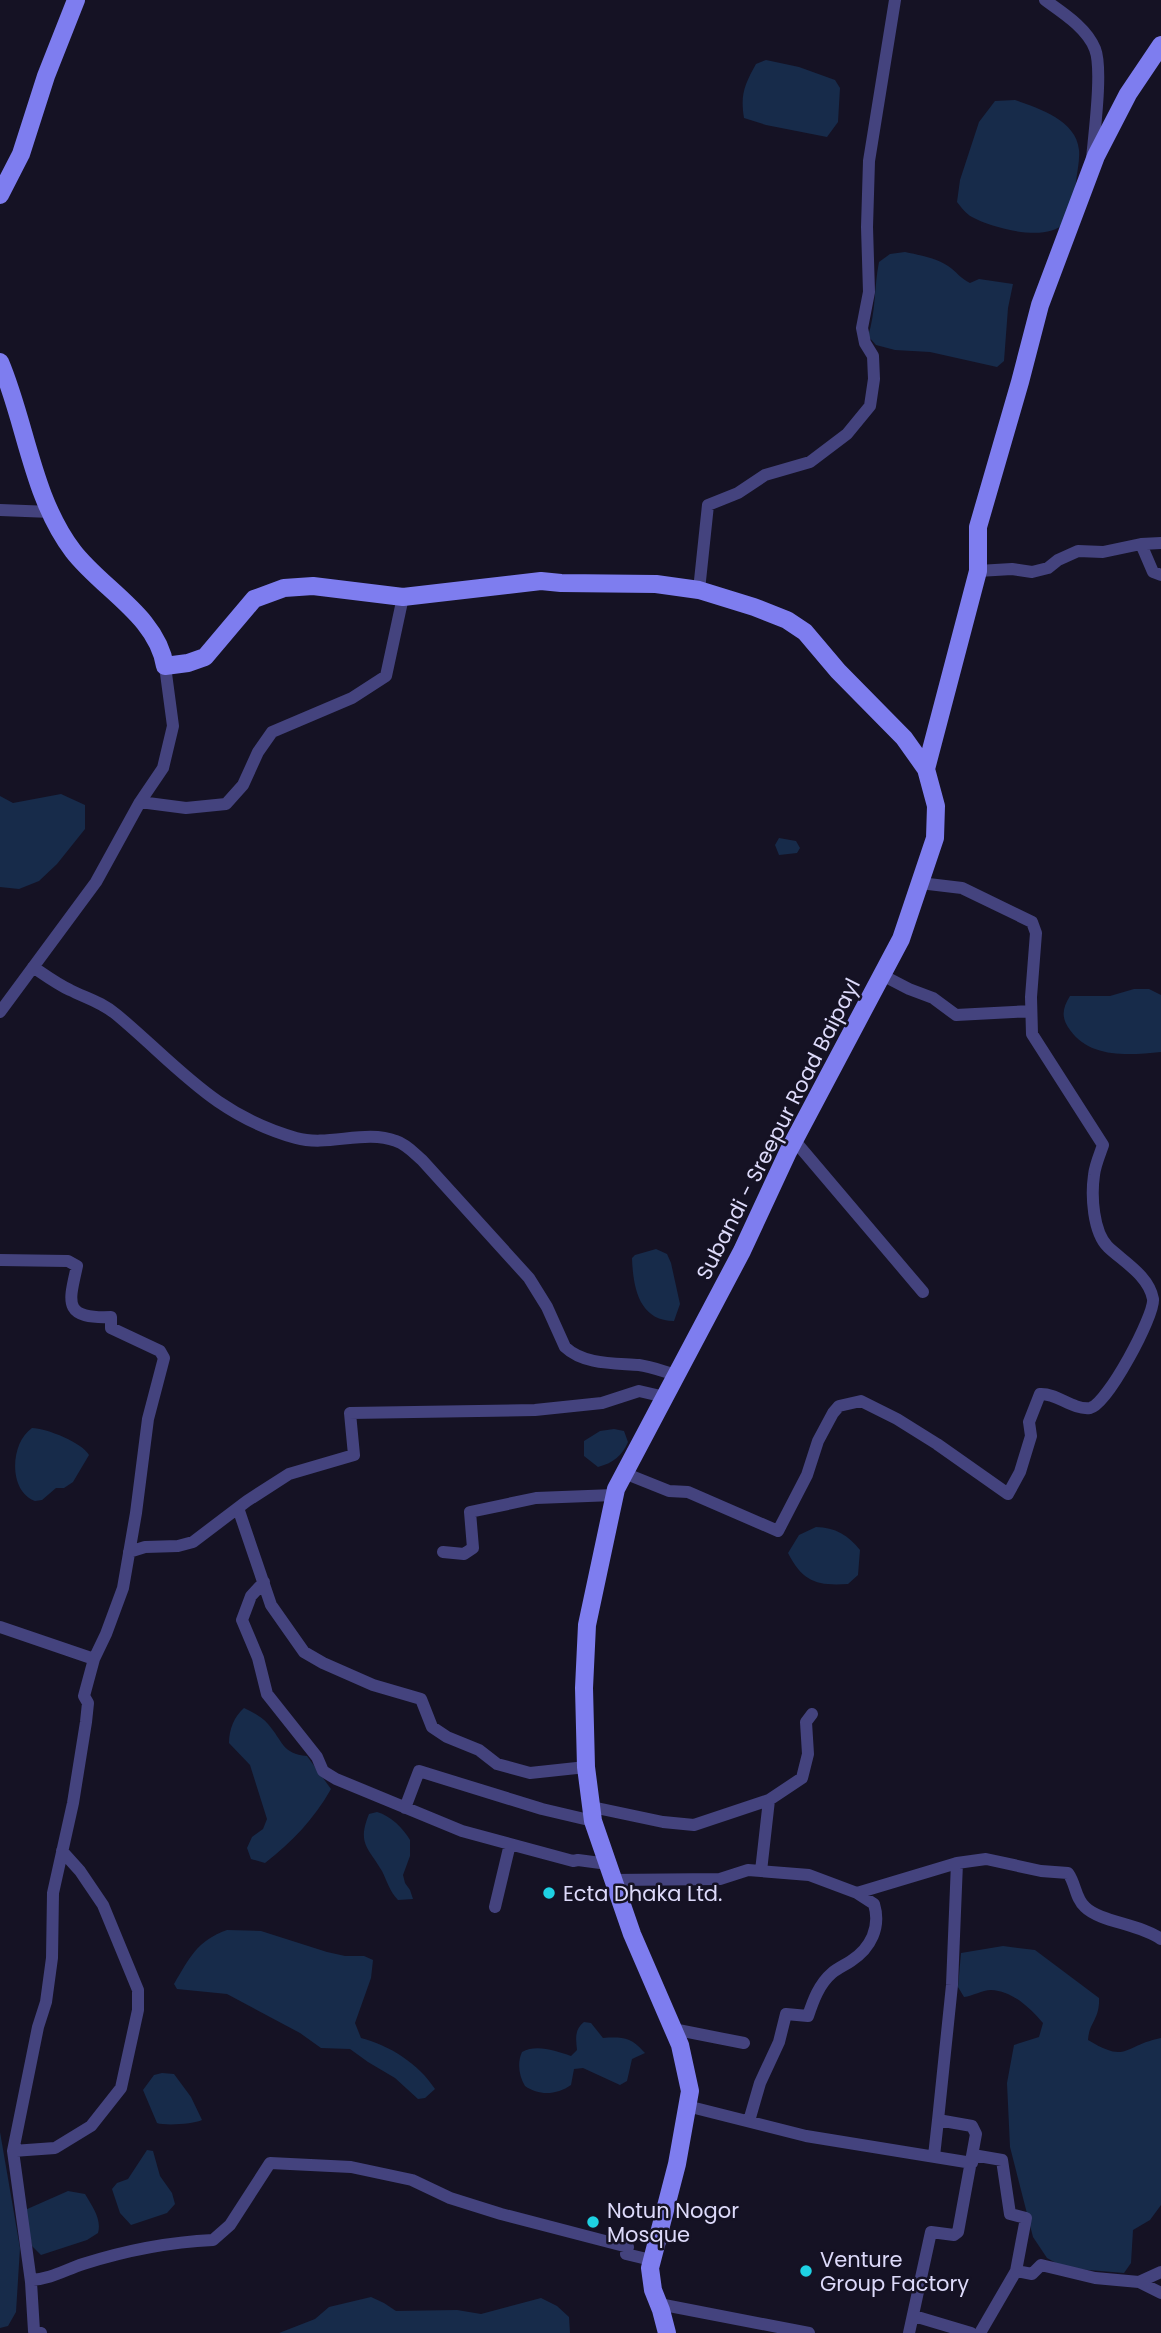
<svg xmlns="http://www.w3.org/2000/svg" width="1161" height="2333" font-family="Poppins,sans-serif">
<rect width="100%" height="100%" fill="#151224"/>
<!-- water -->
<path fill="#172b4a" d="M766 60 799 67 835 80 840 88 838 122 827 137 766 125 744 118C740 94 745 84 756 64Z
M1015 100C1039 109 1076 120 1079 150 1080 160 1077 172 1076 182 1074 196 1074 213 1064 223 1047 243 992 228 972 217 966 214 961 207 957 202L960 180 979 122 995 101Z
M905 252C919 255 936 258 948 266 956 271 961 279 970 283L979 279 1013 284 1008 308 1004 361 997 367 930 352 895 350 876 345 868 336C876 313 874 286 879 262L890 254Z
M61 794 85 805V829L57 864 39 881 19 889 0 887V796L13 803Z
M779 838 796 841 800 848 797 853 779 855 775 845Z
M1134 989H1149L1161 995V1052C1129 1055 1091 1059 1070 1030 1061 1018 1062 1009 1070 996H1110Z
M656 1249 667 1254 671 1263 680 1304 674 1321C639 1321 633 1287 632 1258L635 1255Z
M32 1428C46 1428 83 1443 89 1455L73 1482 64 1488H56L42 1500 35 1501C8 1491 10 1443 32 1428Z
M614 1429 624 1431 628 1442C622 1456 613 1463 598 1467L584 1456V1441L600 1431Z
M816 1527C835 1527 849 1536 860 1550L858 1575 848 1584C817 1586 803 1582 788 1553L799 1535Z
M244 1708C253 1712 262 1717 268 1724 283 1741 282 1754 307 1756L331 1789C314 1819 292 1842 265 1863L251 1859 247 1848 252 1837 263 1829 267 1819 250 1765 229 1743C229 1729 234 1717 244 1708Z
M377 1812C391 1816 403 1828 410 1840V1856L403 1875 405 1883 410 1890 413 1899 398 1900C390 1892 387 1881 382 1871 368 1847 357 1844 369 1814Z
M227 1930 261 1931 327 1952 345 1956H364L373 1960 371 1978 355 2023 361 2038C389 2045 419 2064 435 2089L425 2098 418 2099 395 2078 368 2062 350 2049 321 2048 300 2033 227 1994 177 1989 174 1984C190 1957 197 1941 227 1930Z
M1003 1946 1035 1950 1099 1998C1100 2019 1089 2022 1088 2040 1128 2064 1122 2046 1161 2038V2205L1150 2220 1133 2230 1131 2263 1124 2273 1065 2268 1047 2258 1033 2237 1010 2147 1007 2083 1014 2045 1039 2037 1043 2023C1030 2008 1013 1991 991 1990 982 1990 973 1996 964 1997L958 1987 961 1953Z
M584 2022 591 2023 603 2038C621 2037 631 2037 643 2051L645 2053 632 2059 627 2081 620 2085 583 2068 574 2069 571 2085C557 2095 539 2096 525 2086 519 2076 517 2063 522 2052 537 2044 555 2051 571 2056L577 2050C576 2039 574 2030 584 2022Z
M162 2073 174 2074 191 2097 202 2120C194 2124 166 2126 157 2123L143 2090 154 2075Z
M0 2132 20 2248 16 2312 8 2326 0 2328Z
M147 2150 153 2151 160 2176 172 2193 175 2204 167 2213 131 2225 120 2213 112 2189 117 2183 128 2179Z
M68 2191 85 2194C92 2206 102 2219 98 2233L87 2240 41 2255 32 2246 25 2210Z
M371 2297 384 2303 396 2311 457 2310 481 2314 541 2298 557 2306 569 2317 570 2333H279L315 2319 329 2307Z"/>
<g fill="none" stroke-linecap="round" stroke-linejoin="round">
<!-- street -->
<path stroke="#44437e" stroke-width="12" d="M1045 0C1063 13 1087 28 1095 49 1103 69 1094 135 1092 159
M0 510 51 512
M1141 544 1153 572 1161 575
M978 571 1012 569 1032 572 1048 568 1058 560 1078 551 1103 552 1141 544 1161 543
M699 590 708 505 738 493 765 475 810 462 847 434 870 406 874 379 873 356 865 343 862 328 869 292 867 227 869 161 895 0
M140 802 186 808 226 804 243 785 258 752 272 732 352 698 386 676 403 597
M33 967C45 975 57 984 70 990 86 998 102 1002 117 1015 178 1066 214 1115 296 1138 329 1147 365 1129 396 1141 406 1144 414 1153 422 1160L529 1278 547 1307 565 1347C584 1365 615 1363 639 1365 652 1367 665 1372 677 1375
M882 975 909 989 933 998 956 1015 1031 1011
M0 1012 96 882 140 802 163 768 173 726 165 666
M794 1140 923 1292
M0 1260 68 1261 77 1266C69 1302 62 1319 111 1317V1328L160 1351 164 1358 148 1419 136 1513 123 1588 106 1634 94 1659 84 1696 88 1703 86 1722 73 1803 53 1893 52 1958 46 2002 38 2027 13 2151
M624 1473 669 1491 688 1492 778 1531 807 1475 818 1441 833 1413 839 1406 861 1401 897 1419 937 1444 1008 1494 1020 1472 1031 1436 1029 1422 1040 1394C1057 1393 1072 1410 1090 1408 1107 1405 1155 1315 1153 1299 1149 1276 1124 1262 1108 1247 1093 1232 1091 1196 1094 1175 1095 1165 1100 1154 1103 1145L1032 1034 1031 997 1036 933 1032 922 962 888 920 883
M238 1508 271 1605 304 1652 323 1663 373 1685 421 1699 432 1727 447 1737 479 1750 497 1764 530 1773 586 1767
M129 1552 145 1547 178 1546 193 1542 247 1501 289 1474 354 1455 350 1413 535 1410 602 1403 639 1391 665 1397
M443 1552 464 1554 473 1548 470 1512 536 1498 614 1495
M264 1582 251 1596 242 1620 258 1658 267 1694 317 1757 323 1771 336 1779 462 1831 573 1861 578 1860 608 1864
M0 1627 94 1659
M592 1807 663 1822 694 1825 769 1800
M405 1808 419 1771 542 1809 593 1821
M761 1871 769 1800 802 1778 808 1754 806 1722 812 1714
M612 1880 720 1879 748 1870 809 1875 857 1893 957 1863
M495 1907 510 1844
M673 2029 744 2043
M687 2106 806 2136 972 2163
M749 2121 760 2083 779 2042 786 2014 808 2016C813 2001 819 1984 832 1973 838 1968 845 1965 851 1961 871 1948 881 1927 874 1904L857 1893
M973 2155 1002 2160 1010 2214 1026 2218 1016 2271
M934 2156 938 2120
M31 2280C51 2279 65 2270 83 2264 124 2251 170 2242 213 2240L230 2225 270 2163 351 2167 412 2180 450 2198 501 2214 628 2247 626 2254 651 2260
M1139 2282 1161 2293
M659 2304 809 2333
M914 2316 971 2333
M41 2333 34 2331 31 2282 13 2151 55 2148 91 2126 121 2088 138 2010V1990L103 1905 80 1871 62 1851
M909 2333 931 2232 954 2235 958 2232 976 2134 972 2126 938 2120 952 1985 957 1863 986 1859 1041 1871 1068 1873C1076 1884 1075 1898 1085 1907 1100 1922 1140 1924 1161 1939
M980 2333 1016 2271 1032 2274 1041 2265 1095 2278 1139 2282 1161 2272"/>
<!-- secondary -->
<path stroke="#7e7def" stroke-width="18" d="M0 195 21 154 46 76 76 0
M0 362C26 423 32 497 73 551 102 589 157 616 165 666L188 663 205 657 254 599 284 588 313 586 403 597 541 581 561 583 656 584 699 590 754 607 787 620 805 632 838 671 904 738 926 769 936 806 935 838 901 939 788 1152 742 1251 616 1489 587 1625 584 1688 586 1767 593 1821 632 1934 680 2045 690 2091 677 2164 650 2268 653 2290 661 2310 667 2333
M926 769 978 571V527L1020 382 1040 305 1096 156 1128 94 1161 45"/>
</g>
<!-- markers -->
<g fill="#1ed1e3" stroke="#151224" stroke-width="2.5">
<circle cx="549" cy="1893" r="7"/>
<circle cx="593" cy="2222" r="7"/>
<circle cx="806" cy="2271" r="7"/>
</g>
<g text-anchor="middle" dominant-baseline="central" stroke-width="5" stroke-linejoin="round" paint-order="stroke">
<!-- street labels -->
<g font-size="21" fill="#dddafa" stroke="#151224">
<text transform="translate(778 1129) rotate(-63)">Subandi - Sreepur Road Baipayl</text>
</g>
<!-- poi labels -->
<g font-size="21" fill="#dddafa" stroke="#151224" text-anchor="start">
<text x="563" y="1893">Ecta Dhaka Ltd.</text>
<text x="607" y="2210">Notun Nogor<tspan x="607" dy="24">Mosque</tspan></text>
<text x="820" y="2259">Venture<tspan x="820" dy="24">Group Factory</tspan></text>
</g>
</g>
</svg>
